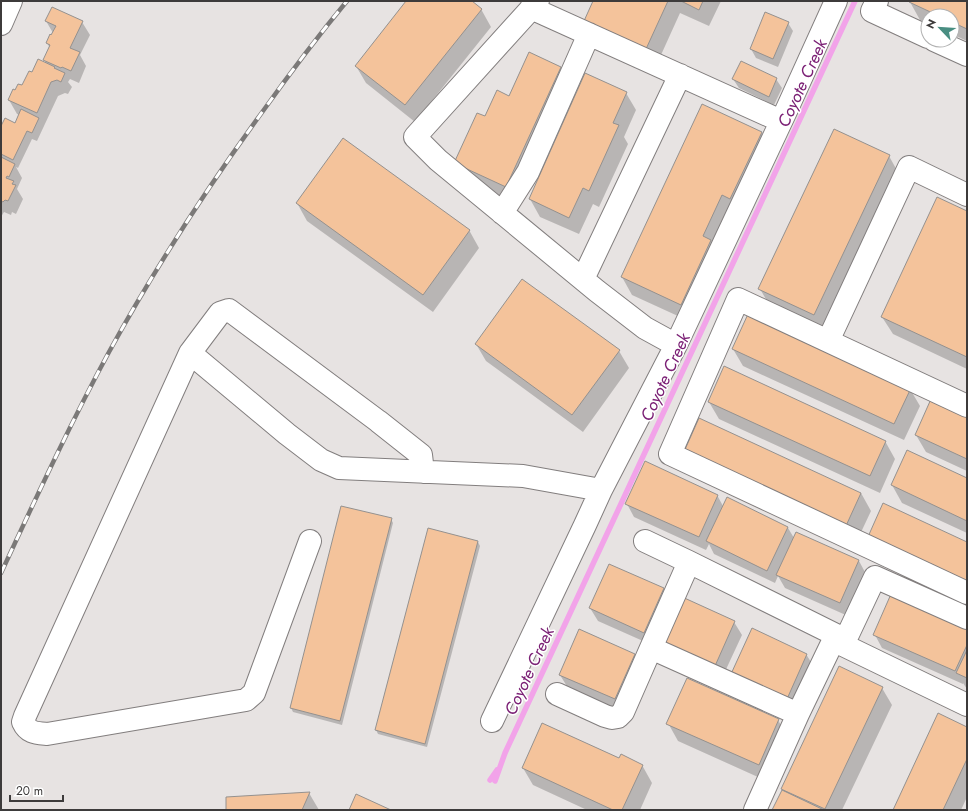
<svg xmlns="http://www.w3.org/2000/svg" width="968" height="811" font-family="Jost,sans-serif">
<rect width="100%" height="100%" fill="#e7e3e2"/>
<!-- shadow -->
<path fill="#0003" d="M407 1H470L481 9 491 27 415 122 366 83 356 66Z
M594 1H721L709 26 680 13 656 66Z
M911 1H967V41L952 34V16H928V23L920 20 910 2Z
M46 21 82 22 90 35 80 55 86 66 79 83 70 79 68 82 72 87 68 94 65 93 58 96 37 141 32 139 18 168 16 167 22 178 17 189 23 199 16 214 12 212 11 215 4 212 1 217V129L16 124 20 115 17 114 9 100 22 87 33 73 47 64 44 60 50 48 47 43 53 33Z
M788 23 793 31 778 67 756 58 751 49Z
M530 53 561 68 571 85 516 203 465 180 455 162 485 117 509 97Z
M741 63 776 79 782 88 774 105 739 88 733 79Z
M626 93 636 110 624 137 628 144 599 207 593 204 579 234 540 217 530 199Z
M761 133 771 150 691 322 632 295 622 277Z
M889 156 899 174 824 332 770 306 760 289Z
M297 203 469 230 479 248 433 312 307 221Z
M967 212V369L893 334 882 317Z
M476 344 619 351 629 368 583 432 486 361Z
M733 349 910 389 920 406 904 440 743 366Z
M709 402 885 441 895 459 880 493 719 419Z
M967 417V471L926 452 916 435Z
M694 471 861 493 871 511 855 545Z
M967 479V533L902 503 892 485Z
M717 495 723 506 727 498 788 528 794 538 859 561 866 574 848 616 785 588 778 576 775 583 714 554 709 544 706 550 634 517 627 504Z
M342 507 391 519 393 523 342 725 293 712 291 708Z
M429 529 478 542 480 546 427 747 378 734 376 730Z
M664 589 671 602 652 645 598 621 590 608Z
M734 622 742 635 722 678 669 654Z
M967 629V689L963 683V684L882 648 875 635Z
M806 654 814 667 794 711 740 687Z
M634 655 642 668 622 712 568 688 560 675Z
M882 688 892 705 842 810H773L783 790 782 789Z
M778 720 788 738 769 782 678 741 668 723Z
M967 728V797L961 810H894Z
M619 759 642 765 652 783 640 810H587L533 785 523 768Z
M309 793 319 810H227Z"/>
<g fill="none" stroke-linecap="round" stroke-linejoin="round">
<!-- stream -->
<path stroke="#f2a3e9" stroke-width="5.5" d="M490 780 497 770
M495 781 505 753 855 1"/>
</g>
<!-- building -->
<path fill="#f4c39b" stroke="#94918f" d="M406 1H472L482 9 405 105 355 66Z
M593 1H668L646 49 584 21Z
M681 1H703L699 10Z
M910 1H967V29L952 22V16H939L909 2Z
M52 7 83 21 70 48 80 52 71 71 62 67 61 68 43 60 50 45 46 43 50 34 51 35 56 26 45 21Z
M765 12 789 22 773 59 750 49Z
M529 52 561 67 506 187 454 163 477 113 485 116 497 90 509 96Z
M38 59 55 67 54 68 65 73 61 82 57 80 51 82 37 113 8 100 13 89 15 90 18 84 22 85 29 71 32 72Z
M741 61 777 78 769 97 732 79Z
M585 73 627 92 613 123 619 125 589 191 583 188 569 218 529 199Z
M702 104 762 132 730 199 722 195 703 236 711 240 681 305 621 277Z
M21 109 39 118 32 133 27 131 13 160 1 154V126L5 118 15 123Z
M834 129 890 155 814 315 758 289Z
M343 138 470 230 423 295 296 203Z
M1 157 15 164 9 177 7 176 6 178 14 181 12 184 16 185 8 201 5 200 3 202 1 201Z
M937 197 967 211V357L881 317Z
M522 279 620 350 572 415 475 344Z
M748 314 911 388 894 424 732 349Z
M724 366 886 441 870 476 708 402Z
M931 399 967 415V459L915 435Z
M699 418 861 493 845 528 683 454Z
M907 450 967 478V521L891 485Z
M645 461 718 495 699 537 625 504Z
M727 497 788 527 767 571 706 541Z
M883 503 967 542V585L867 539Z
M341 506 392 518 340 721 290 708Z
M428 528 478 541 425 744 375 730Z
M796 532 859 560 840 603 776 575Z
M609 564 664 588 644 633 589 608Z
M891 594 967 628V645L955 671 873 635Z
M680 596 735 621 715 666 660 641Z
M752 628 807 654 787 699 731 674Z
M579 629 635 654 615 699 559 675Z
M967 650V678L956 673Z
M839 666 883 687 825 809 781 789Z
M687 678 779 719 759 765 666 724Z
M938 713 967 727V759L943 810H893Z
M542 723 619 758 621 754 643 765 622 810H613L522 768Z
M782 790 824 810H772Z
M310 792 302 810H226V797Z
M356 794 391 810H349Z"/>
<g fill="none" stroke-linecap="round" stroke-linejoin="round">
<!-- minor casing -->
<g stroke="#827e7e" stroke-width="24">
<path id="minor" d="M538 1 415 137 438 160 597 291 645 328 676 345 787 109 836 1
M877 1 872 11 928 37
M531 8 781 121
M1 24 11 1
M934 40 967 55
M502 213 528 172 589 34
M583 279 680 75
M828 341 909 167 967 195
M190 353 25 716 23 722C28 733 36 733 47 734L246 700 254 693 310 541
M967 406 738 299 670 454 967 593
M423 472 421 455 378 421 229 310 220 313 190 353 287 434 321 460 339 468 523 476 601 490
M645 541 689 562 836 635 843 645 967 705
M843 645 875 577 967 618
M651 648 798 714
M557 694 605 716 612 718 618 717 623 712 651 648 689 562
M492 721 585 525 601 490 676 345
M755 810 798 714 836 635"/>
</g>
<!-- minor -->
<use href="#minor" stroke="#fff" stroke-width="22"/>
<!-- rail casing -->
<g stroke="#7b7978" stroke-width="4.5">
<path id="rail" d="M1 573C36 498 70 424 109 352 155 268 207 188 263 111 290 73 318 36 347 1"/>
</g>
<!-- rail -->
<use href="#rail" stroke="#fff" stroke-width="3" stroke-dasharray="9" stroke-linecap="butt"/>
</g>
<g text-anchor="middle" dominant-baseline="central" stroke-width="3" stroke-linejoin="round" paint-order="stroke">
<!-- water labels -->
<g font-size="17" font-style="italic" fill="#7b2075" stroke="#fff">
<text transform="translate(802 83) rotate(-65)">Coyote Creek</text>
<text transform="translate(665 377) rotate(-65)">Coyote Creek</text>
<text transform="translate(529 671) rotate(-65)">Coyote Creek</text>
</g>
</g>
<!-- border -->
<rect width="968" height="811" fill="none" stroke="#3d3b3b" stroke-width="4"/>
<!-- north arrow -->
<g transform="translate(940 28) rotate(295)"><circle r="19" fill="#ffffff" stroke="#b1b1b1"/>
<path d="M0-3L7 15L0 10L-7 15Z" fill="#498e82"/>
<text y="-6" font-size="11" font-weight="bold" text-anchor="middle" fill="#3d3b3b">N</text>
</g>
<!-- scale -->
<path d="M10 795v6h53v-6" fill="none" stroke="#3d3b3b" stroke-width="2"/>
<text x="16" y="795" font-size="12" fill="#3d3b3b" stroke="#ffffff" stroke-width="3" paint-order="stroke">20 m</text>
</svg>
